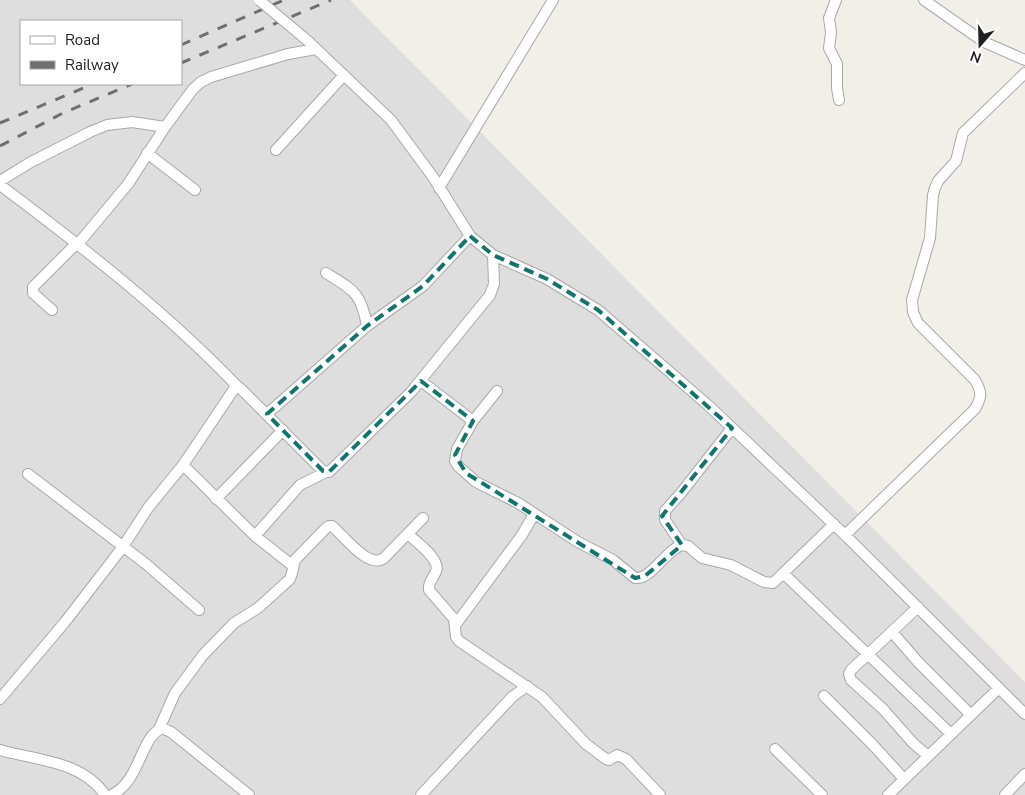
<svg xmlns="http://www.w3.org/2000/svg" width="1025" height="795" font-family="'Nunito Sans',sans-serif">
<rect width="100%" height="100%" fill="#f2efe8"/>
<!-- residential -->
<path fill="#dfdede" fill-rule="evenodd" d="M0 0H350L1025 682V795H0ZM21 21H181V84H21Z"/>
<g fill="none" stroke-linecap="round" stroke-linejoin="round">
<!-- minor casing -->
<g stroke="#a8a8a8" stroke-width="12">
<path id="minor" d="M836 0 829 18 831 33 829 48 837 64V88L839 100
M924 0 984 42 1025 60
M308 41 391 120 433 177 470 236 493 255 547 279 598 310 709 406 845 535 1025 714
M276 150 344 75
M147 153 195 190
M0 181 31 162 90 132 107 125 132 122 165 127 193 89 201 82 211 77 288 54 316 49
M0 185C84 248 166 312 238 387
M439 188 553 0
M78 244 128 184 165 127
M326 273C353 290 361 292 367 326
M52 310 33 293V287L77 243
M421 381 473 421
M497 391 473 421 457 449 455 461 458 466 476 482 518 503 578 542 613 560 635 578C651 580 666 550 682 545L688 546 702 558 731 565 764 582 773 583 834 524
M267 414 367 326 423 286 470 236
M183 465 255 536 293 566
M28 474 146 564 199 610
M216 499 283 430
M408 534C416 542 441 559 436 571 434 578 428 581 429 590L454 619 456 637 459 641 542 697 586 744 606 759 609 760 617 755 626 759 660 795
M845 535 975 409C982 397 982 392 975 380L918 323 913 312 912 300 930 238 933 195 935 188 938 181 956 161 963 133 1025 73
M255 536 300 485 326 472
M682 545 665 520V511L681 493 732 428
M784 574 951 734
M918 607 851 670 849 674 851 680 883 709 913 743 928 756
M456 624 522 535 534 514
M892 632 918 662 971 715
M824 696 873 745 904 779
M0 699 65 622 122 548 148 508 183 465 234 389 238 387 241 389 323 471 329 472 411 392 490 295 494 284 493 255
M159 729 175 693 203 655 234 623 258 608 290 579 292 573 295 560 326 528 329 526H332C344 536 369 570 384 558L423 518
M775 749 822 795
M0 750C35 760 83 761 105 795
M111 795C140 783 140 737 162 728L171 732 249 795
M421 795 512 697 527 686
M888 795 999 688
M1005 795 1025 774"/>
</g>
<!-- minor -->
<use href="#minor" stroke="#fff" stroke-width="10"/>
<!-- rail -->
<path stroke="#6f6f6f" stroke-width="3" stroke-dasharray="10 10" stroke-linecap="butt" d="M181 45 284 0
M181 63 331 0
M0 123 93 84
M0 146 63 113 132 84"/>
<!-- minor-bridge casing -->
<g stroke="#a8a8a8" stroke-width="12" stroke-linecap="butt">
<path id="minor-bridge" d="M259 0 308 41"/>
</g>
<!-- minor-bridge -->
<use href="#minor-bridge" stroke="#fff" stroke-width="10"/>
</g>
<!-- marked area -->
<path fill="none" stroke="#0f766e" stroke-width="4" stroke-dasharray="10 6" stroke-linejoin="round" d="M470 236 493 255 547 279 598 310 732 428 662 516 682 545 645 576 635 578 466 473 455 455 473 421 421 381 329 472 323 471 267 414 367 326 423 286Z"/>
<!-- legend -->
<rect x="20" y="20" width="162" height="65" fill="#ffffff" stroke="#a6a6a6"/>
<rect x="30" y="36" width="25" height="8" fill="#ffffff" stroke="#a6a6a6"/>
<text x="65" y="45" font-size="15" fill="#212121">Road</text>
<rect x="30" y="61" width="25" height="8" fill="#6f6f6f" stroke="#a6a6a6"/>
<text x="65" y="70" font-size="15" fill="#212121">Railway</text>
<!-- north arrow -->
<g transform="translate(980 45) rotate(200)" stroke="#ffffff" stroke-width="4" paint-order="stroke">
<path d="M0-4L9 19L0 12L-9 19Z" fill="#212121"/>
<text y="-8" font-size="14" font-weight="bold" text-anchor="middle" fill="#212121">N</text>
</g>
</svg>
